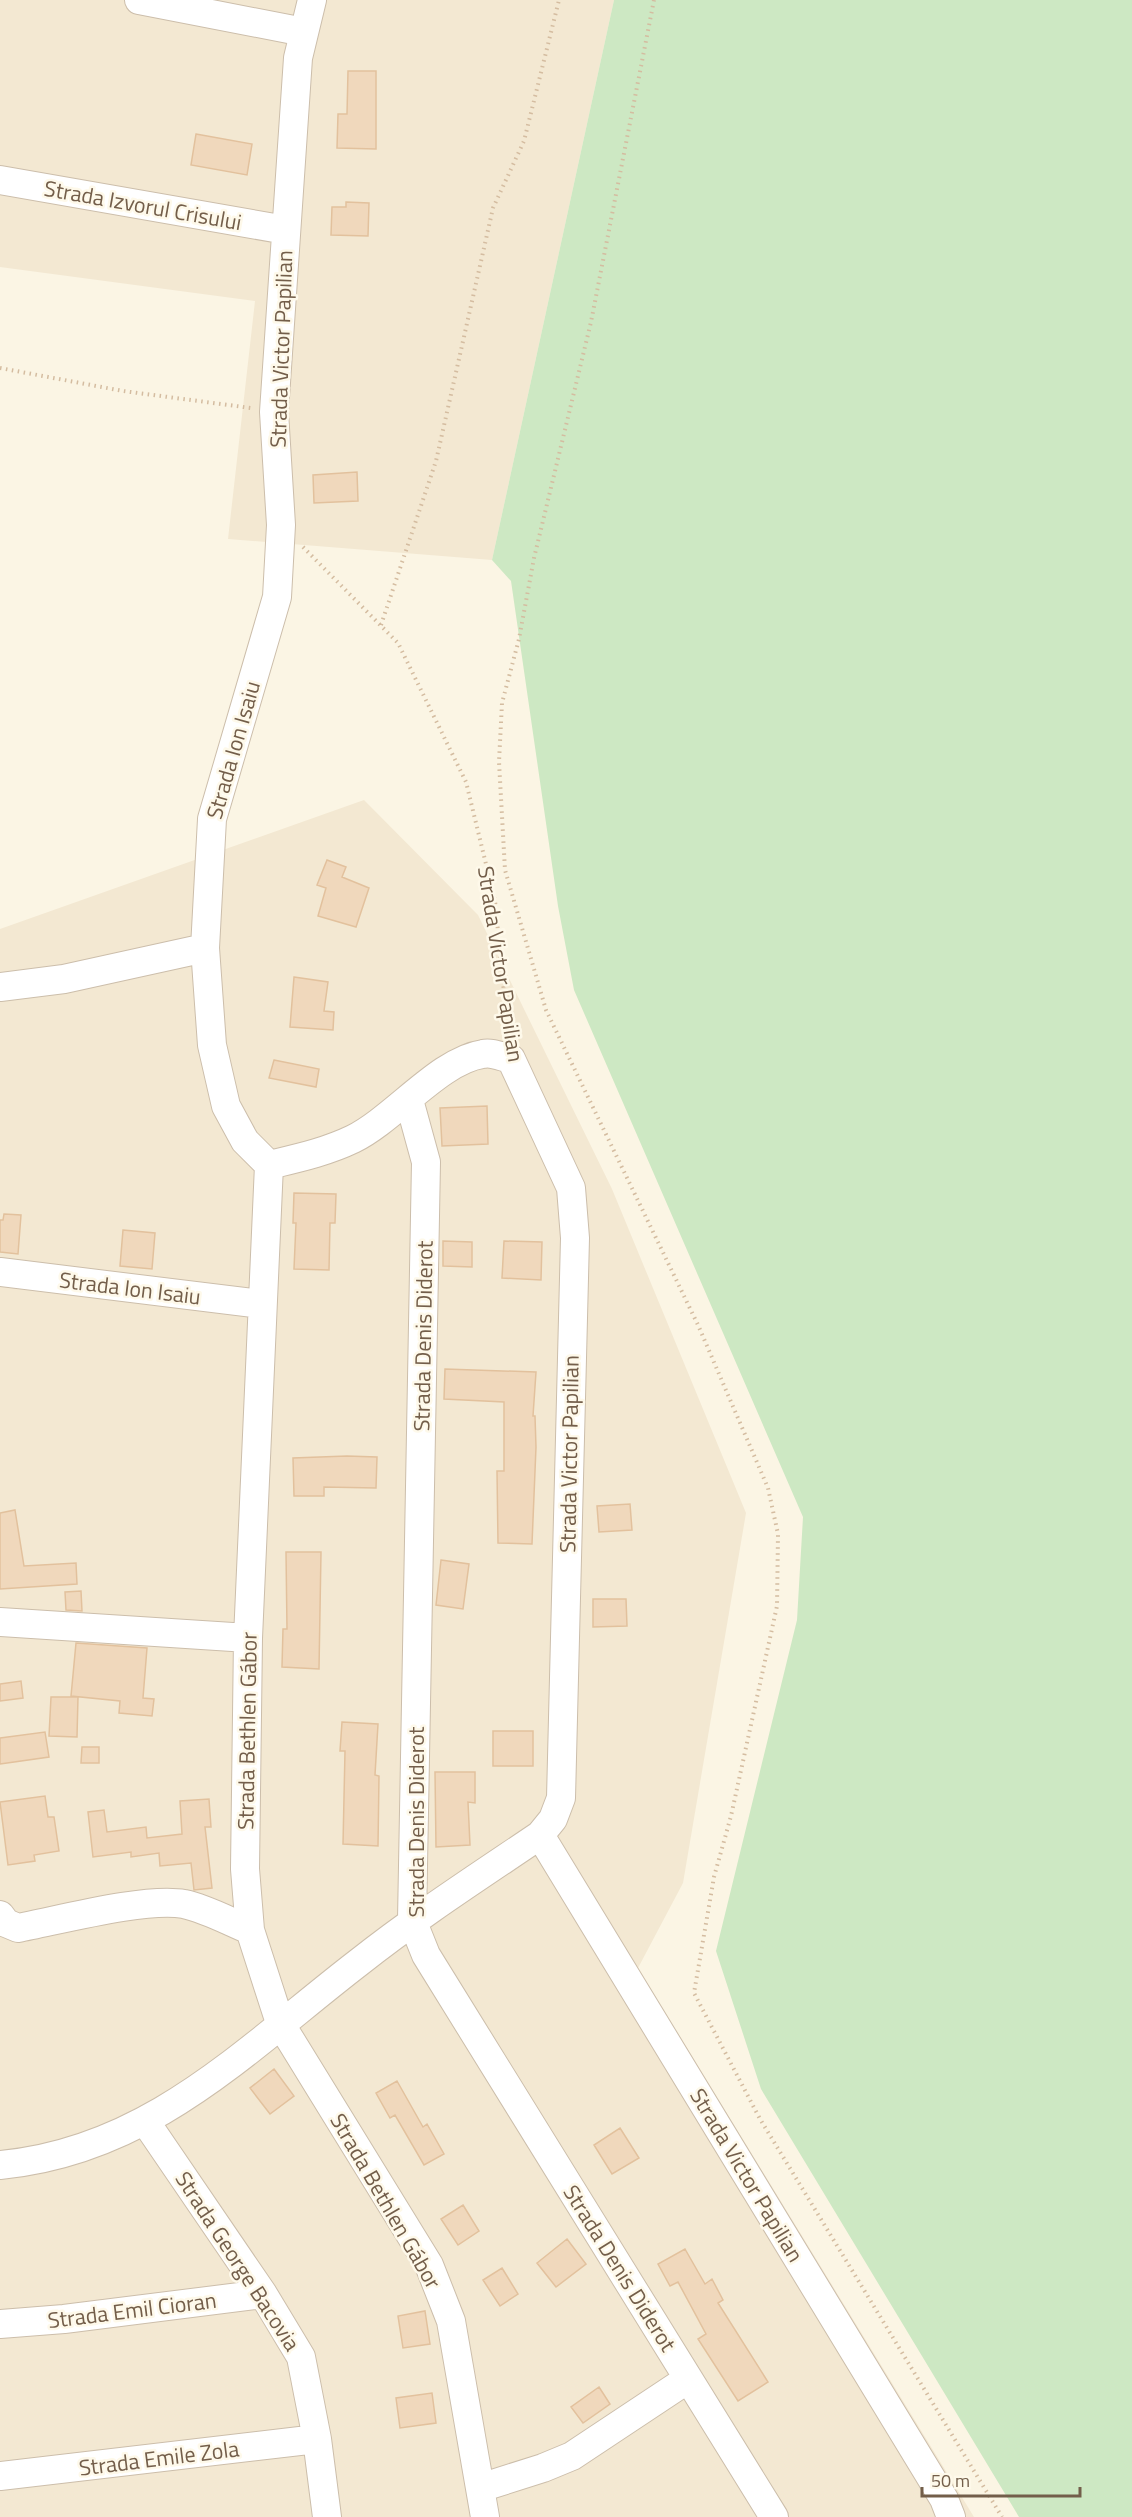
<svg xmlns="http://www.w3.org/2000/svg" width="1132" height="2517" font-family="'Titillium Web',sans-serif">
<rect width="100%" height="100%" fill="#fbf5e4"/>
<!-- residential -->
<path fill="#f3e8d2" d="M0 0H614L492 560 228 539 255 301 0 267Z
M364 800 478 915 612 1189 746 1513 683 1883 638 1968 974 2517H0V929Z"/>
<!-- green -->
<path fill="#cde8c3" d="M614 0H1132V2517H1019L761 2089 716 1951 797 1620 803 1517 574 990 558 906 511 581 492 560Z"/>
<!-- building -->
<path fill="#f0d8bc" stroke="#e2c19d" stroke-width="1.5" d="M348 71H376V149L337 148 338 114H347Z
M196 134 252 144 247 175 191 165Z
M346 202 369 203 368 236 331 235 332 207H346Z
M357 472 358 501 314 503 313 475Z
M327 860 346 867 342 877 369 888 356 927 318 916 326 888 317 885Z
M294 977 328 982 324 1011 334 1012 333 1030 290 1027Z
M274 1060 319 1069 316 1087 269 1078Z
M487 1106 488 1144 442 1146 440 1108Z
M294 1193 336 1194 335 1223H330L329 1270 294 1269 296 1223H293Z
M4 1214 21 1215 18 1254 0 1252V1220H3Z
M123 1230 155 1233 152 1269 120 1266Z
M443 1241 472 1242V1267L443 1266Z
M504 1241 542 1242 541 1280 502 1278Z
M445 1369 536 1372 533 1416H535L536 1447 532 1544 498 1543 497 1471H504V1402L444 1399Z
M347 1456 377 1457 376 1488 324 1487V1496H294L293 1458Z
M630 1504 632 1530 599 1532 597 1506Z
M15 1510 24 1566 76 1563 77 1584 0 1589V1513Z
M286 1552H321L319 1669 282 1667 283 1629H287Z
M441 1560 469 1564 463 1609 436 1605Z
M81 1591 82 1611 66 1610 65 1592Z
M593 1599H626L627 1626 593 1627Z
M76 1643 147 1648 143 1698 154 1699 152 1716 119 1713 120 1701 71 1696Z
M21 1681 23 1698 0 1701V1684Z
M51 1697H78L77 1737 49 1736Z
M342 1722 378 1724 375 1775 379 1776 378 1846 343 1844 345 1751H340Z
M493 1731H533V1766H493Z
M45 1732 49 1757 0 1764V1738Z
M82 1747H99V1763H81Z
M435 1772H475V1803L468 1802 470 1845 436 1847Z
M45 1796 48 1817H54L59 1851 34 1855 35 1861 8 1865 0 1802Z
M209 1799 211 1827H205L212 1888 194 1890 191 1863 160 1866 159 1853 131 1857V1852L93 1857 88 1812 104 1810 107 1832 146 1827 147 1838 182 1834 180 1801Z
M274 2069 294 2096 270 2114 250 2088Z
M397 2081 423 2127 427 2124 444 2154 424 2165 395 2115 390 2118 376 2093Z
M620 2128 639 2158 612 2174 594 2145Z
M463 2205 479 2231 458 2245 441 2219Z
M567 2239 586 2264 556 2287 537 2263Z
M685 2249 705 2284 712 2279 723 2300 718 2303 768 2382 738 2401 698 2339 706 2334 678 2282 670 2286 658 2264Z
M502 2268 518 2294 500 2306 483 2280Z
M425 2311 430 2344 403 2348 398 2316Z
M599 2387 610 2404 583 2423 571 2407Z
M432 2393 436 2423 400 2428 396 2398Z"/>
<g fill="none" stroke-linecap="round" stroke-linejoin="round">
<!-- minor casing -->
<g stroke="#ccbeab" stroke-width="30">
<path id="minor" d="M139 0 304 32
M0 180 286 230
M0 987 64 979 205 948
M409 1100 426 1162 412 1920 426 1955 774 2517
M269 1165 248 1638 245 1869 250 1930 280 2023 429 2265 451 2321 485 2517
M269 1165 245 1141 226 1106 212 1045 205 948 212 819 277 597 281 525 274 412 298 58 312 0
M0 1272 261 1304
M0 1622 248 1638
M540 1835 944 2499 951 2517
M0 1915 6 1923 18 1928C60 1920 146 1897 184 1904 207 1909 228 1921 250 1930
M145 2121 263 2294 301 2357 317 2439 327 2517
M0 2165C150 2151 245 2050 358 1963 416 1917 478 1877 540 1835L553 1819 561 1798 575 1238 571 1188 511 1059C502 1057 492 1052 483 1054 440 1060 394 1119 353 1139 326 1152 298 1158 269 1165
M0 2324 64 2319 263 2294
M0 2476 317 2439
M480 2488 543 2468 572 2456 688 2379"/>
</g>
<!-- path -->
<path stroke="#d4bca0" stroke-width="4" stroke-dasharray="1.5 4.5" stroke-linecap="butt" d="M654 0 591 322 534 558 519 639 502 703 499 762 505 870 546 1010 698 1325 768 1488 778 1534 777 1606 731 1816 714 1877 694 1993 760 2119 1002 2517
M0 368 123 391 251 408
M303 547 398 643 466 782 495 901 508 1033
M381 625 436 461 493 208 524 141 559 0"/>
<!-- minor -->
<use href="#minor" stroke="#fff" stroke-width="28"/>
</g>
<g text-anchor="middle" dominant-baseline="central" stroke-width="5" stroke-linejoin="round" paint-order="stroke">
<!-- street labels -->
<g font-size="22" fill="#735e4a" stroke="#fef9ea">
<text transform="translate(143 205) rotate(10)">Strada Izvorul Crisului</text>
<text transform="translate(281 349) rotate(-88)">Strada Victor Papilian</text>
<text transform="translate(233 750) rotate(-74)">Strada Ion Isaiu</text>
<text transform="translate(501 964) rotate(81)">Strada Victor Papilian</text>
<text transform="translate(130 1288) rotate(7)">Strada Ion Isaiu</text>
<text transform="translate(423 1336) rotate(-89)">Strada Denis Diderot</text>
<text transform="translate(569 1454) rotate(-89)">Strada Victor Papilian</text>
<text transform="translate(247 1731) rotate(-89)">Strada Bethlen Gábor</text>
<text transform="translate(416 1822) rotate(-90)">Strada Denis Diderot</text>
<text transform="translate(747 2175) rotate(59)">Strada Victor Papilian</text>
<text transform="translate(386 2201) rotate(60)">Strada Bethlen Gábor</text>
<text transform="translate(238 2261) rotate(57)">Strada George Bacovia</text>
<text transform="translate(620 2268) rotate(58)">Strada Denis Diderot</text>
<text transform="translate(132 2310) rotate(-7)">Strada Emil Cioran</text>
<text transform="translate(159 2458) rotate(-7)">Strada Emile Zola</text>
</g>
</g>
<!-- scale -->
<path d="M922 2487v9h158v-9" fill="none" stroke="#735e4a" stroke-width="3"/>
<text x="931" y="2487" font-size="18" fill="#735e4a" stroke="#fef9ea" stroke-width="4.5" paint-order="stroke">50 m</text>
</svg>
